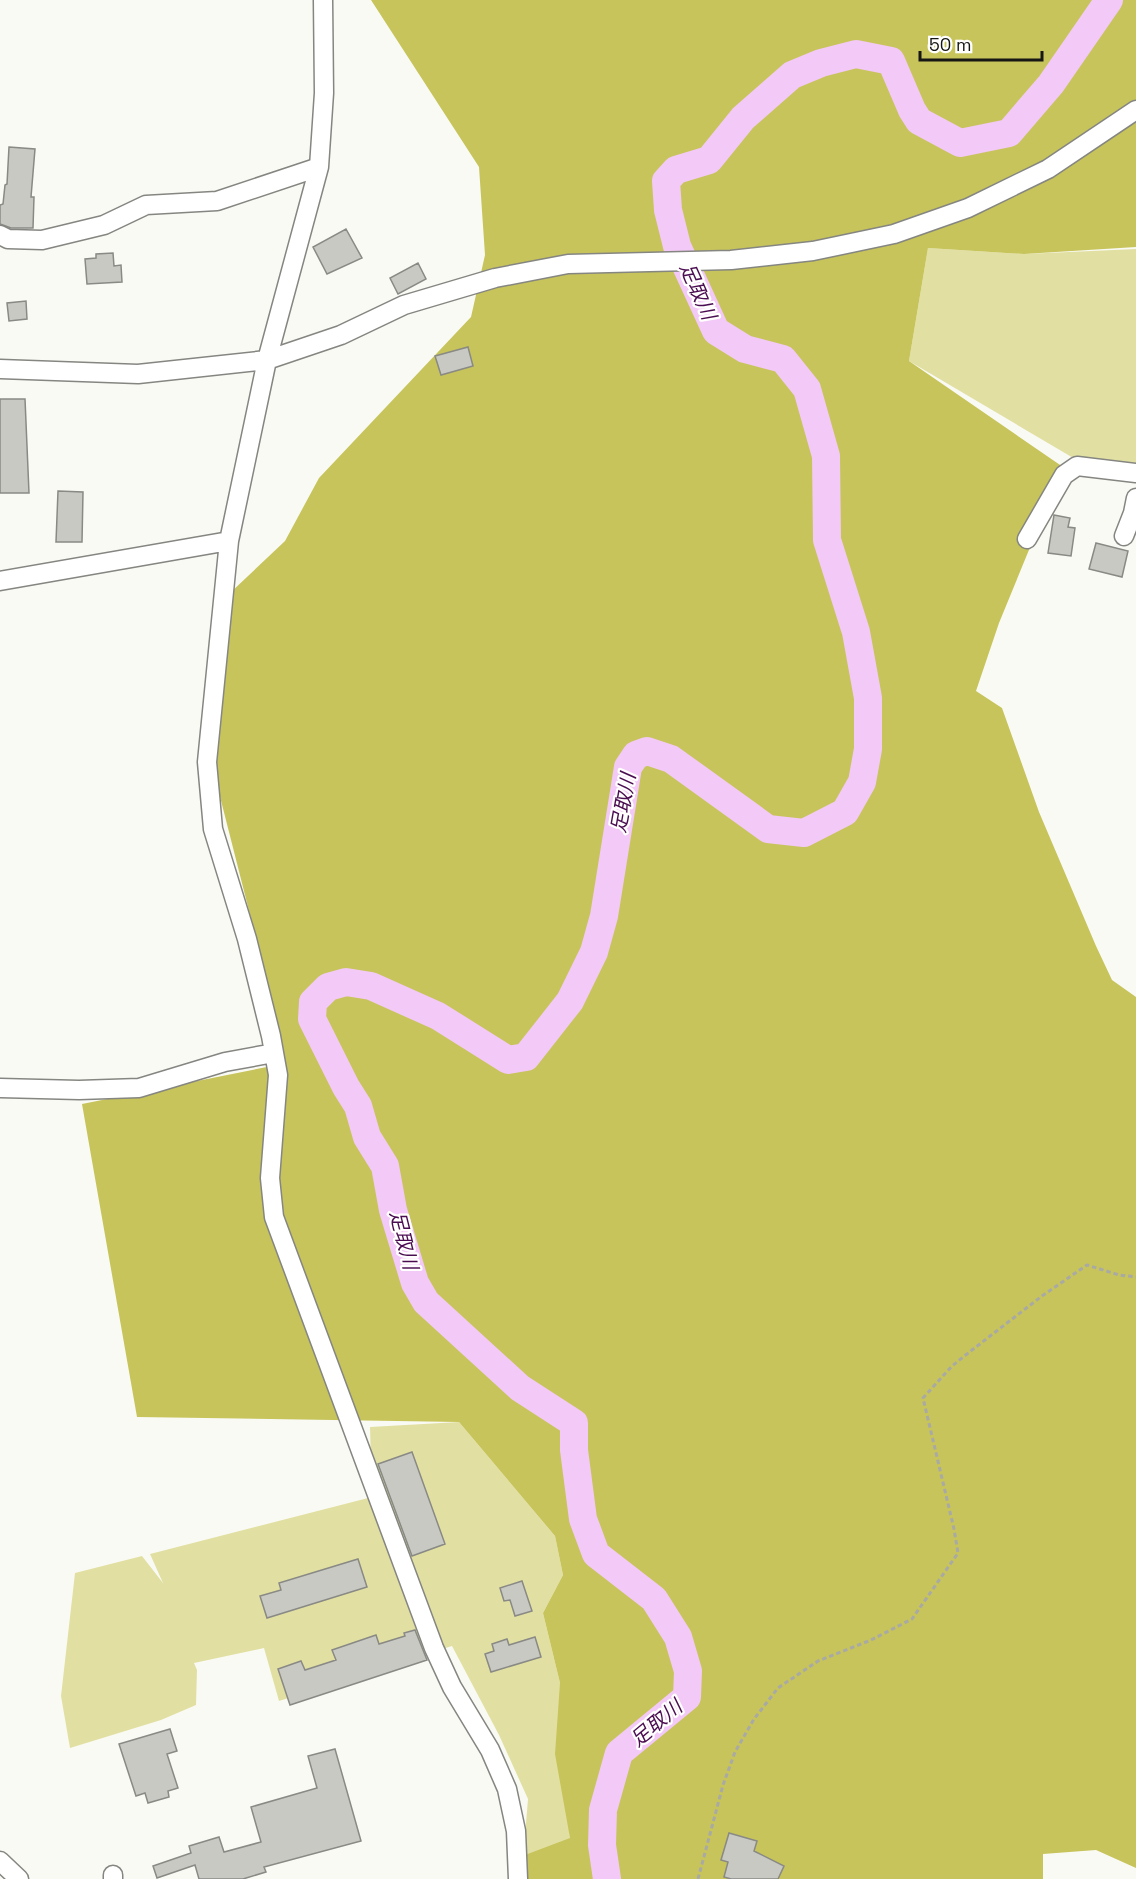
<svg xmlns="http://www.w3.org/2000/svg" width="1136" height="1879" font-family="'Space Grotesk','Noto Sans JP',sans-serif">
<rect width="100%" height="100%" fill="#fafaf5"/>
<!-- green -->
<path fill="#e1e0a2" d="M928 248 1024 254 1136 249V466L1075 459 909 361Z
M459 1422 555 1536 563 1575 543 1613 560 1683 570 1839 523 1859 528 1799 499 1735 452 1646 279 1701 264 1648 194 1663 197 1670 196 1705 161 1720 70 1748 61 1696 75 1573 142 1556 163 1583 150 1554 372 1497 370 1427Z"/>
<!-- forest -->
<path fill="#c7c45b" d="M371 0H1136V247L1024 254 928 248 909 361 1063 467 999 623 976 691 1002 708 1039 812 1096 946 1112 980 1136 997V1868L1096 1850 1043 1854V1879H515L525 1855 570 1838 555 1754 560 1683 543 1613 563 1575 555 1536 459 1422 137 1417 82 1104 282 1064 259 950 214 773 230 593 285 541 319 478 471 317 485 255 479 167Z"/>
<g fill="none" stroke-linecap="round" stroke-linejoin="round">
<!-- river -->
<path stroke="#f3c9f7" stroke-width="28" d="M607 1879 602 1845 603 1810 619 1753 687 1697 688 1671 678 1637 654 1599 596 1554 583 1519 574 1450V1423L520 1388 426 1302 415 1283 393 1210 385 1166 367 1137 358 1106 346 1087 312 1019 313 1002 328 987 346 982 371 986 438 1016 508 1060 526 1057 570 1001 594 952 604 916 628 767 636 755 647 751 671 759 768 829 804 833 845 812 862 782 868 749V698L856 632 827 540 826 456 807 389 783 359 745 349 716 331 677 246 668 210 666 181 676 170 709 160 743 118 792 75 821 63 856 54 891 61 912 110 919 121 960 143 1009 133 1051 84 1109 0"/>
</g>
<!-- building -->
<path fill="#c9c9c4" stroke="#898985" stroke-width="1.5" d="M9 147 35 149 31 197H34L33 228H11L0 224V205L3 204 5 185 7 184Z
M346 229 362 258 327 274 313 247Z
M113 253 114 266 121 265 122 282 87 284 85 259 96 258V254Z
M418 263 426 279 398 294 390 278Z
M26 301 27 319 9 321 7 303Z
M468 347 473 366 441 375 435 356Z
M0 399H25L29 493H0Z
M58 491 83 492 82 542H56Z
M1054 515 1070 518 1068 527 1075 528 1071 556 1048 553Z
M1096 543 1128 551 1122 577 1089 569Z
M412 1452 445 1544 412 1556 378 1464Z
M358 1559 367 1587 267 1618 260 1596 281 1590 279 1583Z
M522 1581 532 1611 515 1616 510 1600 504 1601 500 1588Z
M415 1630 427 1660 290 1705 278 1669 301 1661 305 1670 336 1660 332 1650 376 1635 379 1644 405 1636 404 1633Z
M535 1637 541 1657 491 1672 485 1654 494 1651 492 1644 507 1639 509 1645Z
M170 1729 177 1751 167 1754 178 1788 168 1791 169 1797 148 1803 145 1793 136 1796 119 1744Z
M335 1749 361 1841 264 1867 266 1872 243 1879H199L195 1865 157 1878 153 1866 191 1853 189 1846 219 1837 224 1852 261 1842 251 1807 317 1788 308 1756Z
M729 1833 757 1841 754 1851 784 1866 778 1879H731L724 1877 728 1862 721 1860Z"/>
<g fill="none" stroke-linecap="round" stroke-linejoin="round">
<!-- minor casing -->
<g stroke="#858681" stroke-width="21">
<path id="minor" d="M323 0 324 93 319 167 267 360 229 541 207 762 213 829 247 939 271 1036 278 1075 270 1178 274 1217 434 1648 452 1687 490 1750 507 1789 516 1831 518 1879
M0 235 8 239 42 240 104 225 146 205 217 201 319 167
M0 369 138 374 267 360 341 335 404 305 495 278 568 264 731 260 813 251 894 234 968 208 1048 169 1136 110
M1124 536 1133 513 1136 498
M1027 539 1064 475 1077 466 1136 473
M0 581 229 541
M0 1088 79 1090 139 1088 225 1062 274 1053
M0 1861 19 1879
M113 1879V1875"/>
</g>
<!-- path -->
<path stroke="#a9a9a5" stroke-width="3" stroke-dasharray="4.5 3" stroke-linecap="butt" d="M698 1879 723 1785 735 1752 754 1719 778 1688 818 1661 871 1640 912 1619 958 1553 954 1529 923 1398 952 1366 972 1350 1042 1296 1087 1265 1119 1275 1136 1277"/>
<!-- minor -->
<use href="#minor" stroke="#fff" stroke-width="18"/>
</g>
<g text-anchor="middle" dominant-baseline="central" stroke-width="4.5" stroke-linejoin="round" paint-order="stroke">
<!-- water labels -->
<g font-size="20" font-style="italic" fill="#4b0d52" stroke="#fffffe">
<text transform="translate(698 291) rotate(66)">足取川</text>
<text transform="translate(623 803) rotate(-80)">足取川</text>
<text transform="translate(404 1240) rotate(76)">足取川</text>
<text transform="translate(656 1723) rotate(-40)">足取川</text>
</g>
</g>
<!-- scale -->
<path d="M920 51v9h122v-9" fill="none" stroke="#161614" stroke-width="3"/>
<text x="929" y="51" font-size="18" fill="#161614" stroke="#fffffe" stroke-width="4.5" paint-order="stroke">50 m</text>
</svg>
